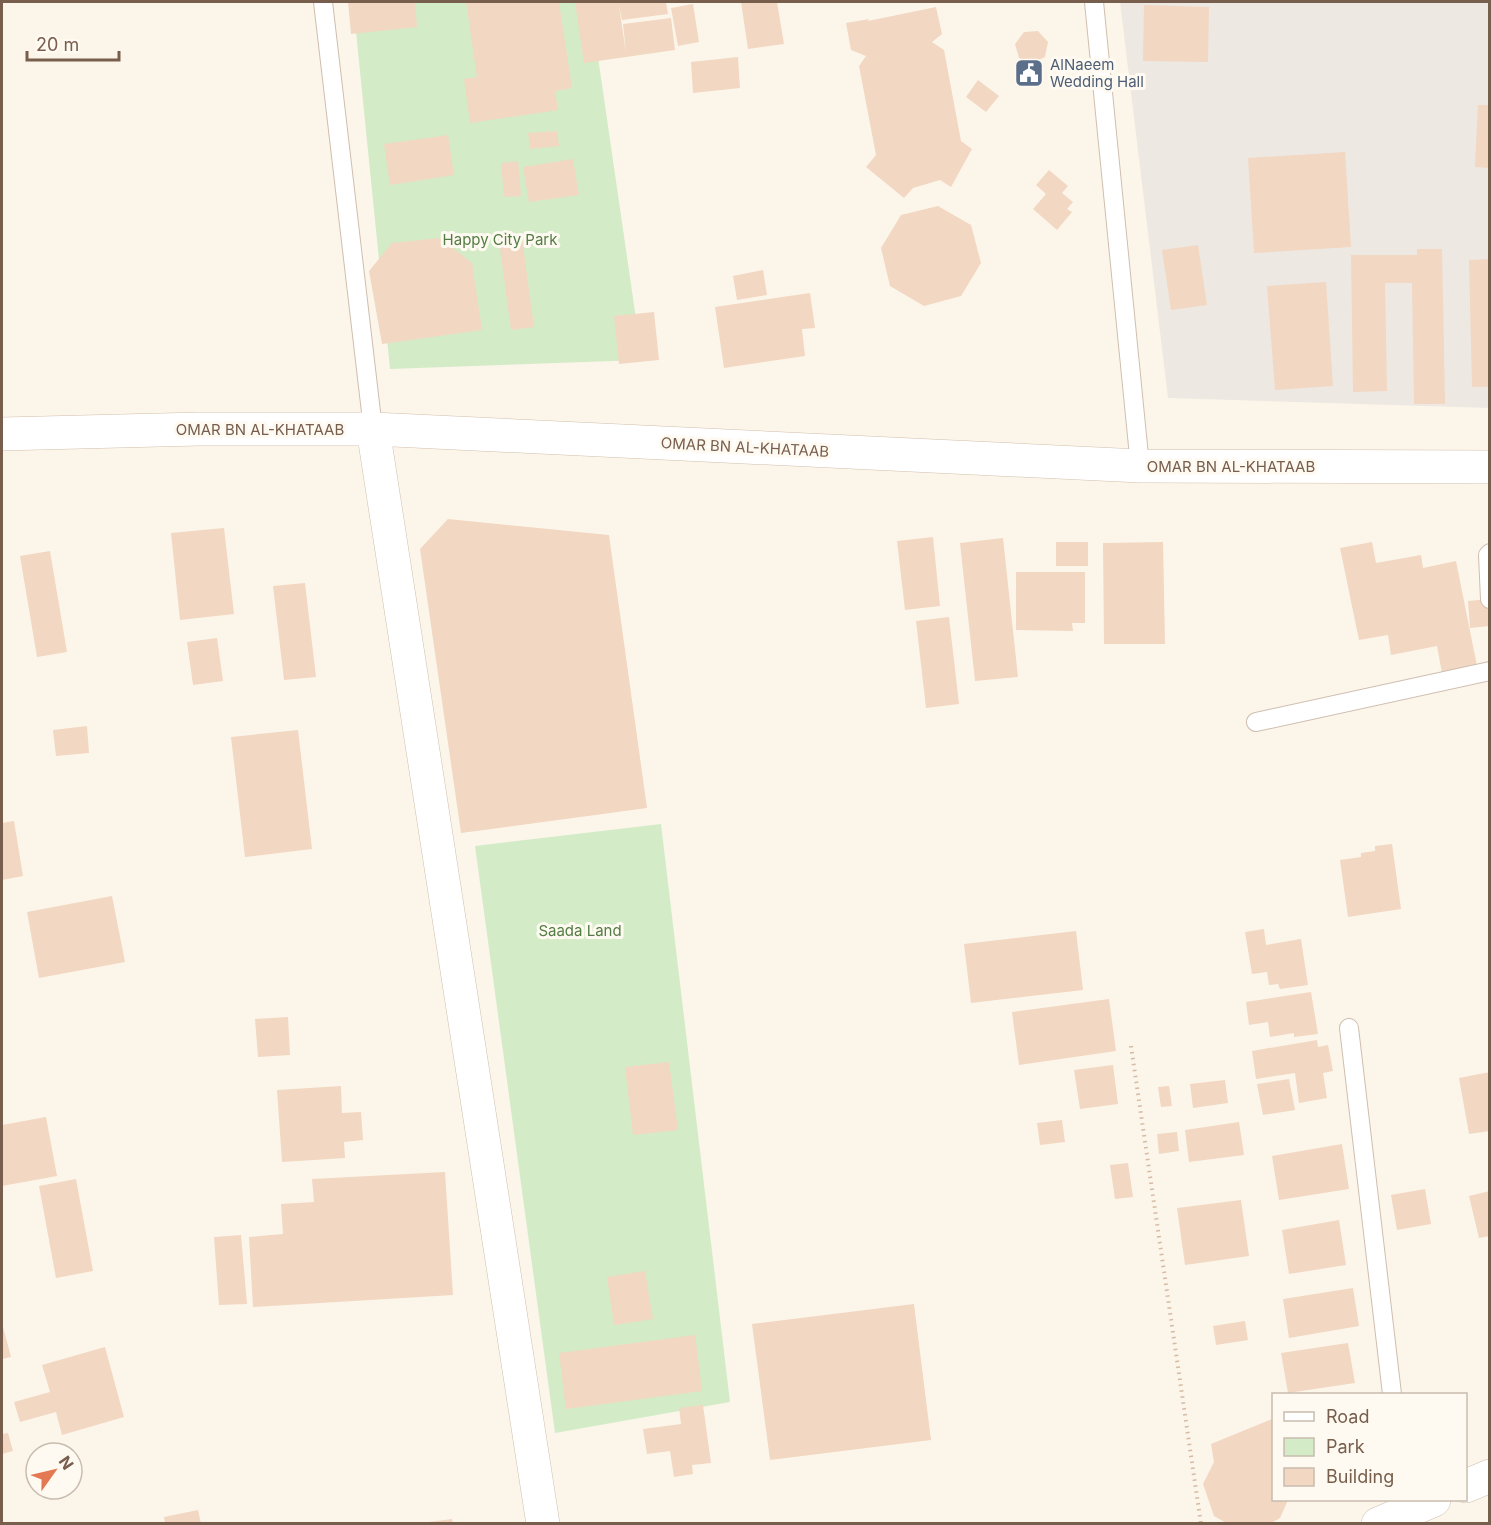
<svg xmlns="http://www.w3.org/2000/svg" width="1491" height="1525" font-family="Inter,sans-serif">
<rect width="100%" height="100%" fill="#fcf6ea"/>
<!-- industrial -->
<path fill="#eee8e2" d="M1120 2H1489V408L1168 398Z"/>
<!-- green -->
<path fill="#d4ebc8" d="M353 2H590L642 360 390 369Z
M661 824 730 1402 555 1433 475 846Z"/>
<!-- building -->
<path fill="#f2d7c2" d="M348 2H415L417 27 351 34Z
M466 2H559L572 88 555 91 558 110 470 123 464 79 477 77Z
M575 2H666L668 14 622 20 619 6 626 53 623 24 671 18 675 50 584 63Z
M741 2H777L784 44 748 49Z
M693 4 699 42 678 46 671 8Z
M1144 5 1209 7 1208 62 1143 61Z
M936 7 942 34 932 42 944 50 961 141 972 149 951 187 940 180 913 188 904 198 866 167 876 155 859 66 866 56 851 50 846 23 869 19 868 21Z
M1038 31 1048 42 1045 57 1032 63 1019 58 1015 44 1024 32Z
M738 57 740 88 693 93 691 62Z
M978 80 999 96 986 112 966 97Z
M1478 105H1490V168L1475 167Z
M557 131 559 146 530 149 528 133Z
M448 135 454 175 390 185 384 144Z
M1345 152 1351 247 1254 253 1248 158Z
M573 159 579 195 529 202 523 167Z
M518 161 521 196 504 197 501 163Z
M1049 170 1068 186 1062 193 1073 202 1067 209 1072 212 1057 230 1033 209 1046 194 1036 185Z
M938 206 971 225 981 263 961 296 924 306 890 286 881 248 901 215Z
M440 238 472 263 482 330 382 344 369 271 392 243Z
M522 238 534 327 511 330 499 241Z
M1198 245 1207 305 1171 310 1162 250Z
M1417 249H1442L1445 404H1414L1412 283H1385L1387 391 1353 392 1351 255H1417Z
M1490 259V387H1472L1469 260Z
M763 270 767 295 737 300 733 276Z
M1326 282 1333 386 1275 390 1267 286Z
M810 293 815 328 802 329 805 356 724 368 715 307Z
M654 312 659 360 619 364 614 316Z
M448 519 609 535 647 808 461 833 420 549Z
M224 528 234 614 180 620 171 533Z
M933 537 940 606 905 610 897 541Z
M1003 538 1018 677 975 681 960 543Z
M1056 542H1088V566H1056Z
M1163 542 1165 644H1104L1103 543Z
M1372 542 1376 563 1421 555 1423 568 1456 561 1477 666 1442 673 1437 646 1391 655 1388 635 1359 640 1340 548Z
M50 551 67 652 37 657 20 556Z
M1016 572H1085V623H1072L1073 631 1016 630Z
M305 583 316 677 284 680 273 586Z
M1490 599V626L1470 628 1468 601Z
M949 617 959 704 926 708 916 621Z
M217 638 223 681 193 685 187 642Z
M87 726 89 753 56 756 53 730Z
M298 730 312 849 245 857 231 737Z
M14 821 23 876 2 880V823Z
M1392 844 1401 909 1348 917 1340 860 1361 857V853L1375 851V846Z
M112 896 125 962 39 978 27 912Z
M1264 929 1266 945 1301 939 1308 985 1280 989 1278 984 1269 985 1267 972 1252 974 1245 932Z
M1076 931 1083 990 971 1003 964 944Z
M1311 992 1318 1034 1294 1037V1033L1270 1037 1268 1022 1249 1025 1246 1002Z
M1109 999 1116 1051 1019 1065 1012 1012Z
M288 1017 290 1055 258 1057 255 1019Z
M1317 1040 1318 1047 1328 1045 1333 1071 1323 1073 1327 1098 1299 1103 1295 1073 1256 1079 1252 1051Z
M669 1062 678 1130 633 1135 625 1067Z
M1113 1065 1118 1104 1080 1109 1074 1070Z
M1490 1072V1131L1469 1134 1459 1078Z
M1289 1079 1295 1110 1263 1115 1257 1084Z
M1225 1080 1228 1103 1193 1108 1190 1084Z
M341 1086 342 1113 361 1112 363 1140 344 1142 345 1158 282 1162 277 1090Z
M1169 1086 1172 1106 1161 1107 1158 1087Z
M46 1117 57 1176 2 1186V1125Z
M1062 1120 1065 1142 1040 1145 1037 1123Z
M1239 1122 1244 1155 1189 1162 1185 1130Z
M1177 1132 1179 1151 1159 1154 1157 1134Z
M1342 1144 1349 1189 1279 1200 1272 1156Z
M1128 1163 1133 1197 1115 1199 1110 1165Z
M445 1172 453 1295 253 1307 249 1237 283 1234 281 1204 314 1202 312 1179Z
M76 1179 93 1271 56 1278 39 1186Z
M1425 1189 1431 1224 1397 1230 1391 1195Z
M1490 1191V1236L1479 1238 1469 1196Z
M1241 1200 1249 1256 1185 1265 1177 1208Z
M1339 1220 1346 1265 1289 1274 1282 1230Z
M241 1235 247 1304 219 1305 214 1237Z
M645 1271 653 1319 614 1325 607 1277Z
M1353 1288 1359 1326 1289 1338 1283 1299Z
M914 1304 931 1440 770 1460 752 1324Z
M1245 1321 1248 1340 1216 1345 1213 1326Z
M2 1323 11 1357 2 1359Z
M695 1335 702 1391 566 1409 559 1353Z
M1348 1343 1355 1383 1288 1393 1281 1353Z
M105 1347 124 1417 62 1435 56 1412 20 1422 14 1402 50 1392 42 1365Z
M703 1405 711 1463 692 1465 693 1474 674 1477 670 1451 647 1454 643 1429 681 1424 679 1408Z
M1272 1419 1274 1421V1500H1288L1280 1518 1269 1524H1228L1214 1516 1203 1484 1214 1462 1211 1444Z
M8 1433 13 1451 2 1454V1434Z
M198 1510 201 1524H165L164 1517Z
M452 1519 453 1524H429V1522Z"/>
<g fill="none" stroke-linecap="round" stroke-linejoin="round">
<!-- lane casing -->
<g stroke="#cfbeaf" stroke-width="20">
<path id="lane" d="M323 2 373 429
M1094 2 1140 466
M1490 553 1488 555 1490 599
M1256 722 1490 671
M1349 1028 1392 1394"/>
</g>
<!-- street casing -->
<g stroke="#cfbeaf" stroke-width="34">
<path id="street" d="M373 429 543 1524
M1466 1486 1490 1476
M1378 1524 1434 1500"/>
</g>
<!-- secondary casing -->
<g stroke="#d2bfad" stroke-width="34">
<path id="secondary" d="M2 434 199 429H373L1140 466 1490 467"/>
</g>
<!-- path -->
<path stroke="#d7baa4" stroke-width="4" stroke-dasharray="1.5 4.5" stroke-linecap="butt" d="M1131 1046 1201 1524"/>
<!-- lane -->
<use href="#lane" stroke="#fff" stroke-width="18"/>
<!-- street -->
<use href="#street" stroke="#fff" stroke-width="33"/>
<!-- secondary -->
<use href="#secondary" stroke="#fff" stroke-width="33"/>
</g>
<!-- icons -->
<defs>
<g id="civic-square" transform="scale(1.5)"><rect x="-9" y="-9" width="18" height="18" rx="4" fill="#5c6f8a" stroke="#fffaf1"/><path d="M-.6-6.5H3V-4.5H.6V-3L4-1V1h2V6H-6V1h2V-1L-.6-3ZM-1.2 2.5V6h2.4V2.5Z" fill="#fff"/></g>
</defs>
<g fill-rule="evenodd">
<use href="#civic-square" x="1029" y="73"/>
</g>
<g text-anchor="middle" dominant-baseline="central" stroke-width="6" stroke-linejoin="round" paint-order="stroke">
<!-- service labels -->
<g font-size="15" fill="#4e5e75" stroke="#fffaf1" text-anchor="start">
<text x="1050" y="64">AlNaeem<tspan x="1050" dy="17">Wedding Hall</tspan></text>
</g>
<!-- park labels -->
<g font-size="15" fill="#537d44" stroke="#fffaf1">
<text x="500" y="239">Happy City Park</text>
<text x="580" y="930">Saada Land</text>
</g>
<!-- street labels -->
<g font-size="15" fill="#775e4d" stroke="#fffaf1">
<text x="260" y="429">OMAR BN AL-KHATAAB</text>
<text transform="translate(745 447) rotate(3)">OMAR BN AL-KHATAAB</text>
<text x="1231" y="466">OMAR BN AL-KHATAAB</text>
</g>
</g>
<!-- border -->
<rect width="1491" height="1525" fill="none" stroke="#775e4d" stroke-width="6"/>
<!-- legend -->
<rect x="1272" y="1393" width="195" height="108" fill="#fffaf1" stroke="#c9bcaf" stroke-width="1.5"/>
<rect x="1284" y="1412" width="30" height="9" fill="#ffffff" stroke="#c9bcaf" stroke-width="1.5"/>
<text x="1326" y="1423" font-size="18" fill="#775e4d">Road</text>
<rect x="1284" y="1438" width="30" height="18" fill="#d4ebc8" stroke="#c9bcaf" stroke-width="1.5"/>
<text x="1326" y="1453" font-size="18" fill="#775e4d">Park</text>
<rect x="1284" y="1468" width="30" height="18" fill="#f2d7c2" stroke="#c9bcaf" stroke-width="1.5"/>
<text x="1326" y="1483" font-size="18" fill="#775e4d">Building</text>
<!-- north arrow -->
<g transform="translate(54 1471) rotate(56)"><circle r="28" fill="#fffaf1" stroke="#c9bcaf" stroke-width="1.5"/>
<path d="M0-4.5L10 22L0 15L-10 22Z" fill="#e47852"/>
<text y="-9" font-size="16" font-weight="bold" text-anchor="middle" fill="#775e4d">N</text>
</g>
<!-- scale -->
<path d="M27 51v9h92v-9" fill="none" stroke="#775e4d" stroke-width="3"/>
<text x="36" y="51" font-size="18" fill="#775e4d" stroke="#fffaf1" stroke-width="4.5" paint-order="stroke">20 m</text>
</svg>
